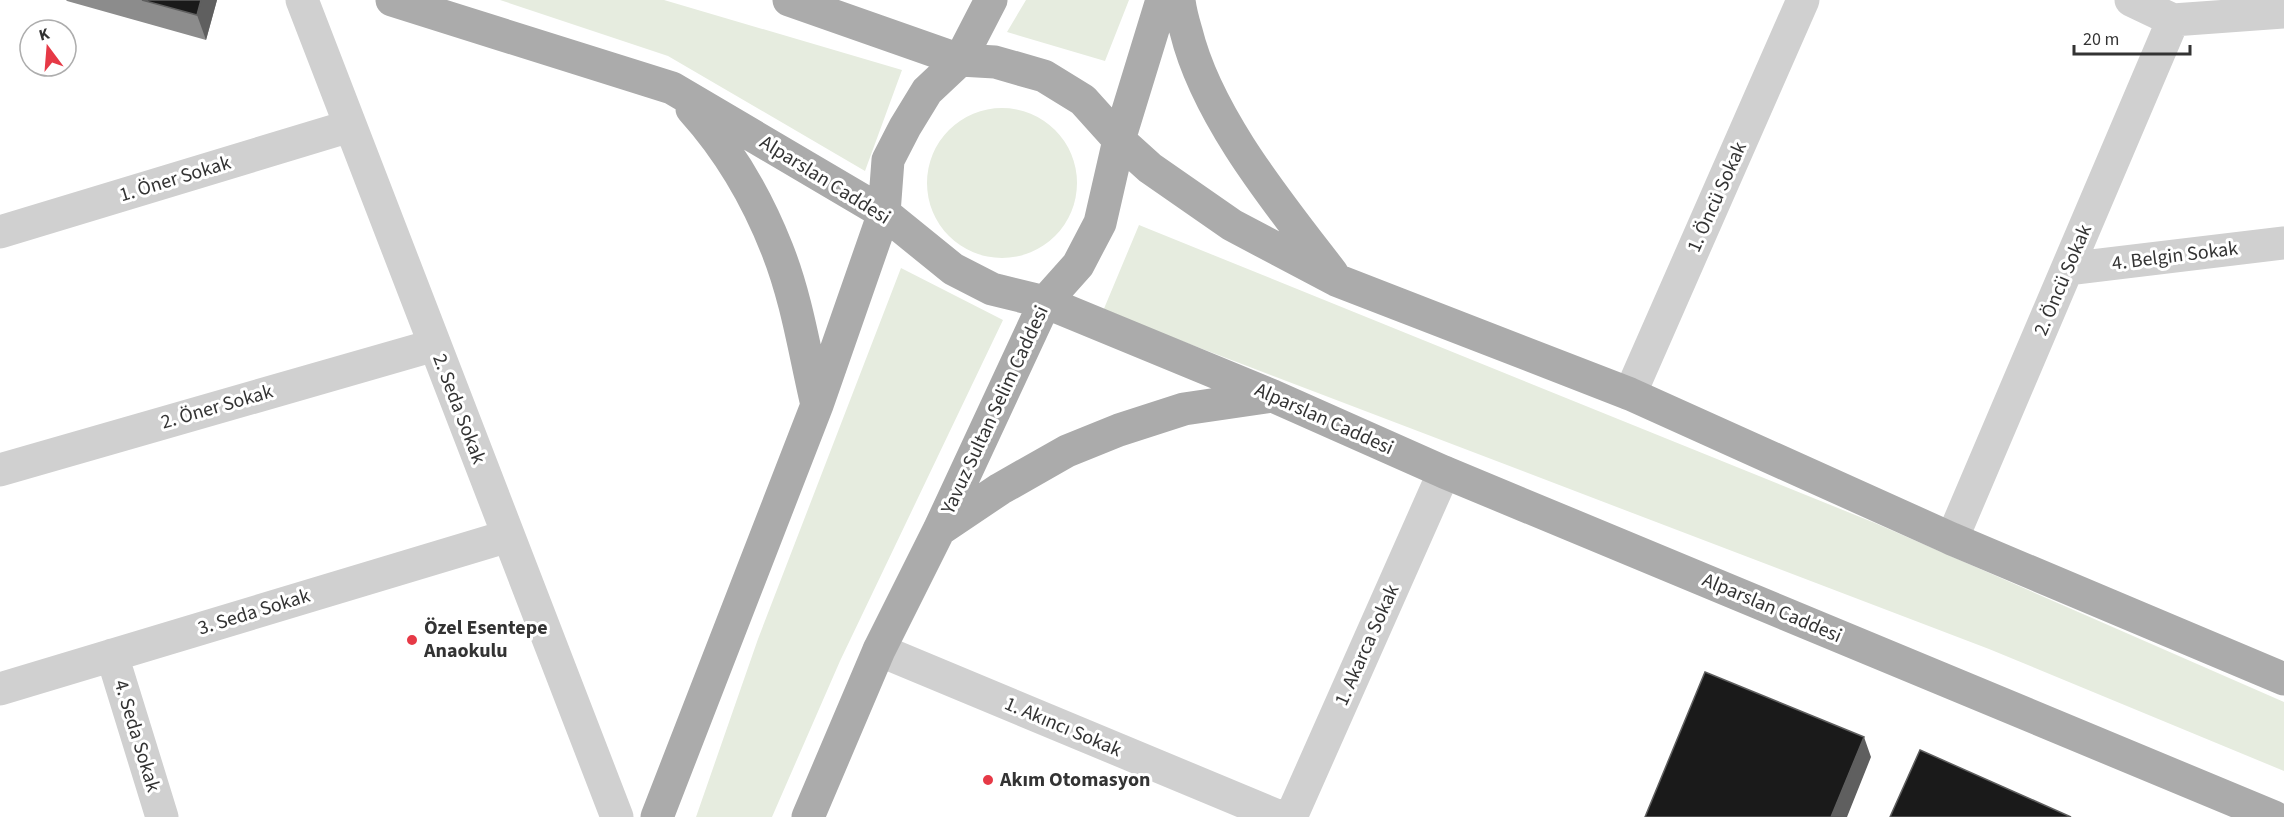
<svg xmlns="http://www.w3.org/2000/svg" width="2284" height="817" font-family="'Source Sans 3',sans-serif">
<rect width="100%" height="100%" fill="#fff"/>
<!-- green -->
<path fill="#e6ecdf" d="M500 0H664L902 70 865 171 668 56Z
M1026 0H1129L1105 61 1007 32Z
M927 183a75 75 0 1 1 150 0a75 75 0 1 1-150 0Z
M1139 225 1875 523 2284 702V771L1989 649 1103 311Z
M901 268 1003 320 840 661 772 817H696L758 639Z"/>
<g fill="none" stroke-linecap="round" stroke-linejoin="round">
<!-- minor -->
<path stroke="#d0d0d0" stroke-width="33" d="M302 0 617 817
M2131 0 2173 20 2284 12
M0 232 350 126
M2067 269 2284 243
M1630 394 1803 0
M0 470 435 345
M1952 539 2173 20
M879 650 1280 817
M112 655 162 817
M0 689 508 536
M1291 817 1444 472"/>
<!-- major -->
<path stroke="#ababab" stroke-width="33" d="M392 0 672 88 884 213 953 269 992 289 1045 302 1273 396 1444 472 2274 817
M789 0 960 60 995 62 1044 76 1083 100 1119 140 1150 168 1232 225 1336 280 1630 394 1952 539 2284 679
M1179 0C1180 10 1183 21 1186 31 1207 117 1279 204 1332 273
M692 109C729 150 757 198 777 249 797 299 805 354 817 405
M939 530 1000 489 1067 451 1119 430 1184 409 1272 396
M657 817 817 405 884 213 888 160 905 127 927 91 960 60 991 0
M808 817 879 650 939 530 1045 302 1078 265 1100 223 1119 140 1162 0"/>
</g>
<!-- wall -->
<path fill="#8c8c8c" d="M66 0H217L206 40 67 1Z"/>
<!-- shaded-wall -->
<path fill="#5f5f5f" d="M201 0H217L206 40 197 15Z
M1864 737 1871 757 1847 817H1831Z"/>
<!-- building -->
<path fill="#1a1a1a" stroke="#5f5f5f" stroke-width="1.5" d="M142 0H201L197 15Z
M1705 672 1864 737 1831 817H1645Z
M1920 750 2071 817H1890Z"/>
<!-- markers -->
<g fill="#e63946" stroke="#fff" stroke-width="2">
<circle cx="412" cy="640" r="6"/>
<circle cx="988" cy="780" r="6"/>
</g>
<g text-anchor="middle" dominant-baseline="central" stroke-width="6" stroke-linejoin="round" paint-order="stroke">
<!-- street labels -->
<g font-size="20" fill="#333" stroke="#fff">
<text transform="translate(175 179) rotate(-17)">1. Öner Sokak</text>
<text transform="translate(825 180) rotate(32)">Alparslan Caddesi</text>
<text transform="translate(1717 197) rotate(-66)">1. Öncü Sokak</text>
<text transform="translate(2175 256) rotate(-7)">4. Belgin Sokak</text>
<text transform="translate(2063 280) rotate(-67)">2. Öncü Sokak</text>
<text transform="translate(217 407) rotate(-16)">2. Öner Sokak</text>
<text transform="translate(459 409) rotate(69)">2. Seda Sokak</text>
<text transform="translate(995 410) rotate(-65)">Yavuz Sultan Selim Caddesi</text>
<text transform="translate(1324 419) rotate(24)">Alparslan Caddesi</text>
<text transform="translate(1772 608) rotate(23)">Alparslan Caddesi</text>
<text transform="translate(254 612) rotate(-17)">3. Seda Sokak</text>
<text transform="translate(1367 645) rotate(-66)">1. Akarca Sokak</text>
<text transform="translate(1063 727) rotate(23)">1. Akıncı Sokak</text>
<text transform="translate(137 736) rotate(73)">4. Seda Sokak</text>
</g>
<!-- poi labels -->
<g font-size="20" font-weight="bold" fill="#333" stroke="#fff" text-anchor="start">
<text x="424" y="628">Özel Esentepe<tspan x="424" dy="23">Anaokulu</tspan></text>
<text x="1000" y="780">Akım Otomasyon</text>
</g>
</g>
<!-- north arrow -->
<g transform="translate(48 48) rotate(344)"><circle r="28" fill="#ffffff" stroke="#adadad" stroke-width="1.5"/>
<path d="M0-4.5L10 22L0 15L-10 22Z" fill="#e63946"/>
<text y="-9" font-size="16" font-weight="bold" text-anchor="middle" fill="#333333">K</text>
</g>
<!-- scale -->
<path d="M2074 45v9h116v-9" fill="none" stroke="#333333" stroke-width="3"/>
<text x="2083" y="45" font-size="18" fill="#333333" stroke="#ffffff" stroke-width="4.5" paint-order="stroke">20 m</text>
</svg>
